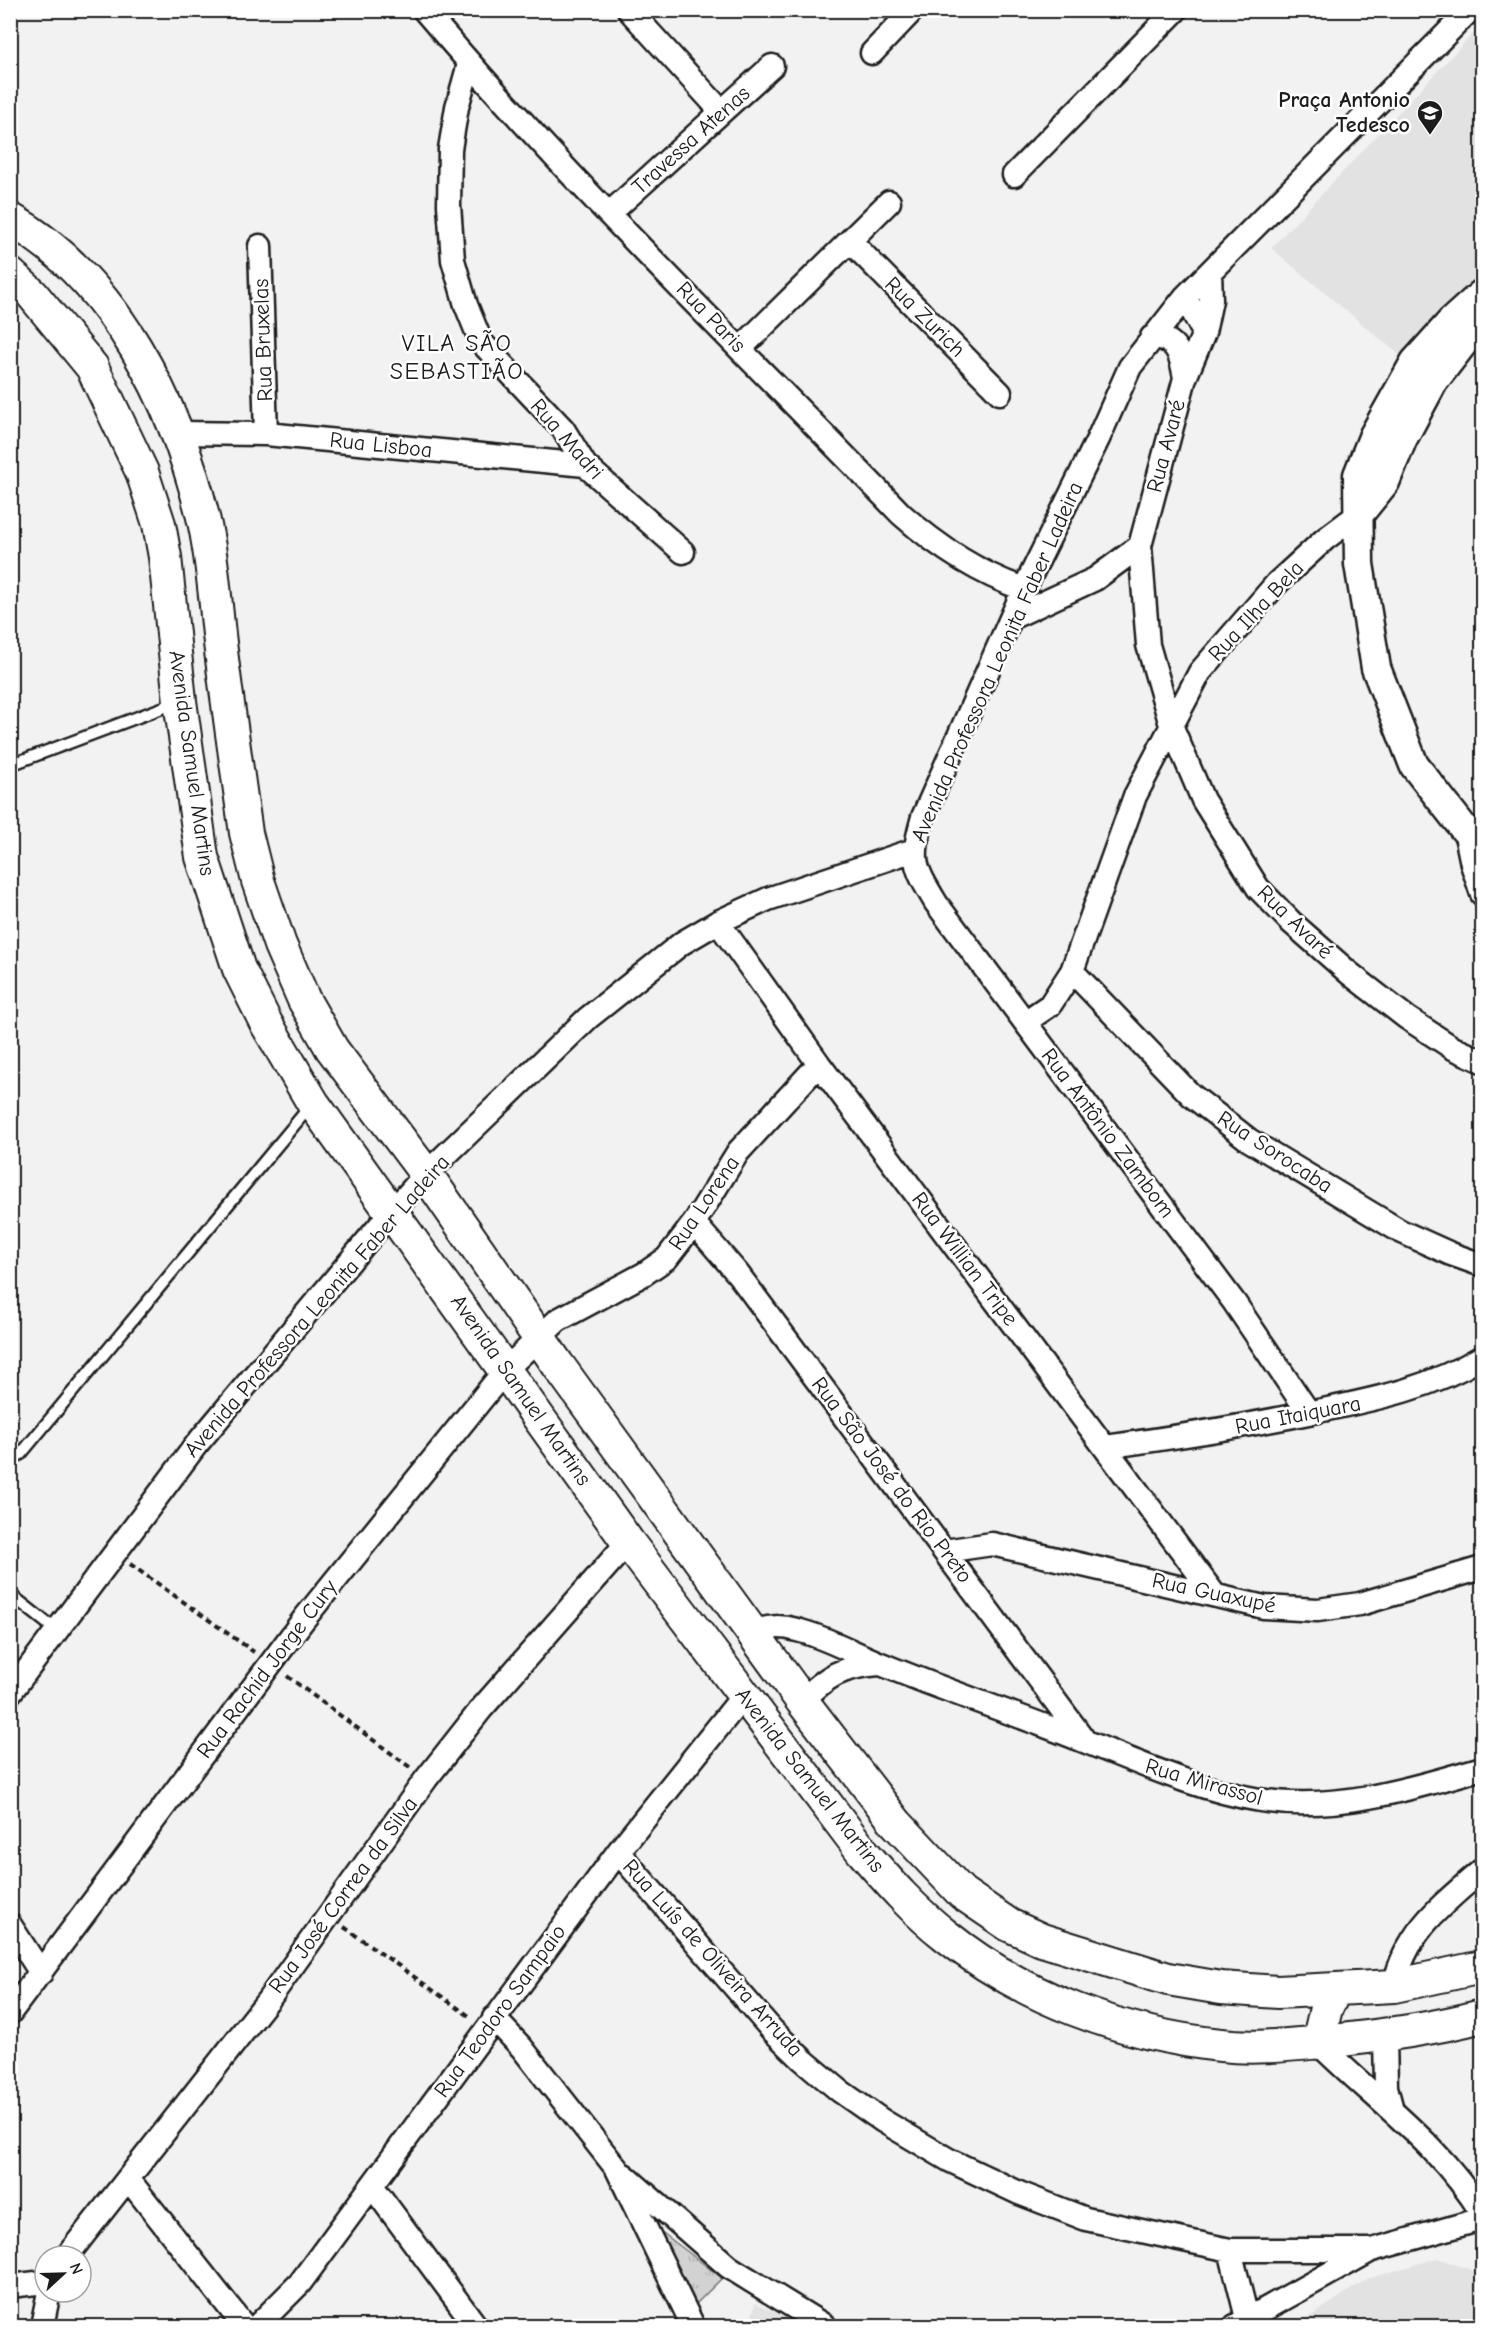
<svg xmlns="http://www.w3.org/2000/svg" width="1493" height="2337" font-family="'Comic Neue',sans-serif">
<defs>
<pattern id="park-tufts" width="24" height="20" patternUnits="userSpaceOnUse" patternTransform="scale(1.5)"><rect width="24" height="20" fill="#d2d2d2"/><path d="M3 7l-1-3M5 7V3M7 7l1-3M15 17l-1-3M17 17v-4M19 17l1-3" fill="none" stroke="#b4b4b4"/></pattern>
</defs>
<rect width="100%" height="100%" fill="#f2f2f2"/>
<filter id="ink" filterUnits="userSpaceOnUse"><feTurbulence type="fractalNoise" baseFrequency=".0167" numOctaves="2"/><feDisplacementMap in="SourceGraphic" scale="12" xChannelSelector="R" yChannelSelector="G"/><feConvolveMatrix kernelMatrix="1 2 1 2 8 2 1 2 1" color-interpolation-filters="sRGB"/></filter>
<g filter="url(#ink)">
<!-- built -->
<path fill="#e2e2e2" d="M1482 24V286L1403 358 1271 248Z
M1437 2258 1477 2272 1482 2294V2326H1296L1367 2279Z
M755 2303 807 2326H750Z"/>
<!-- park -->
<path fill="url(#park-tufts)" stroke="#777" stroke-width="1.5" d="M659 2230 722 2278 694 2306Z"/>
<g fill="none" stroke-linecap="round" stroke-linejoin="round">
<!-- service casing -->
<g stroke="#1c1c1c" stroke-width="15">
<path id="service" d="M10 765 178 702
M10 1460 21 1454 311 1105
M10 1594 57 1631"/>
</g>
<!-- minor casing -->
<g stroke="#1c1c1c" stroke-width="27">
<path id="minor" d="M424 10C573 186 741 348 901 514 938 547 977 573 1024 589
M629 10 721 111
M872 53 913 10
M469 64 457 107 450 149 449 205 453 260 466 305 481 342 563 429 585 465 683 552
M1014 175 1176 10
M610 213 772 66
M851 242 1000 393
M260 246 266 434
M1185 297 1204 333 1185 378 1140 546 1148 645 1171 725 1203 800 1258 888 1291 922 1349 973 1407 1018 1453 1048 1482 1061
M1204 333 1211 300 1210 272
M1152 337C1178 338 1181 356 1185 378
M741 348 889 202
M177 433 266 434 585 465
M1013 617 1095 579 1140 546
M1465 830 1472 864 1482 894
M718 922 819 1064 1214 1594
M1072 971 1191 1095 1249 1140 1400 1231 1451 1254 1482 1265
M1025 1022 1050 1005 1072 971 1135 796 1200 672 1277 583 1325 539 1360 513
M694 1223 738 1274 1085 1741
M1309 1413 1234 1302 936 903C913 865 911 860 923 817L1024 589 1098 439 1130 367 1185 297 1470 10
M1105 1447C1177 1437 1247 1426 1318 1411 1376 1399 1431 1388 1482 1357
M944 1551 992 1544 1264 1607 1318 1610 1360 1604 1482 1568
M753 1632C768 1626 781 1625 797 1630 826 1637 853 1653 881 1664 948 1692 1017 1714 1084 1741 1142 1764 1199 1790 1260 1800 1335 1812 1411 1789 1482 1768
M10 1693 196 1445 383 1222 426 1174 588 1018 682 943 718 922 768 899 914 850
M802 1701C828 1675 842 1667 879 1664
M618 1852 772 2030 803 2060 840 2091 883 2121 949 2160 1019 2193 1086 2219 1230 2250H1372L1482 2219
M10 1925 41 1973
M1394 1986C1406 1931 1442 1905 1482 1870
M10 2013 304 1619 506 1369 558 1320 644 1274 667 1258 694 1223 738 1152 819 1064
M494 2018 522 2048 617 2169 693 2326
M1385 2035 1386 2087 1391 2106
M1318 2043C1374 2099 1440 2144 1482 2213
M624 2175 729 2267 825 2326
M129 2180 244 2326
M373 2187 476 2326
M1230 2250 1247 2318
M67 2256 269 1999 426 1779 482 1708 628 1542
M10 2286 45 2282
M42 2326 49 2292
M257 2326 300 2283 618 1852 744 1695
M1235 2326 1368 2252"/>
</g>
<!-- tertiary casing -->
<g stroke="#1c1c1c" stroke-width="33">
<path id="tertiary" d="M1482 294 1451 322 1415 362 1374 435 1358 475 1359 564 1376 668 1414 765 1465 830 1482 838
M1360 513 1385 482 1402 440 1433 382 1464 342 1482 325"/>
</g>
<!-- secondary casing -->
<g stroke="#1c1c1c" stroke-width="36">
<path id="secondary" d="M10 219C115 279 176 404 203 517 213 558 215 602 220 643 228 707 237 770 246 833L258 881 280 945 304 1000 332 1049 426 1174 558 1365 802 1701 896 1823 962 1893 1009 1925 1042 1940 1168 1979 1221 1988 1278 1992 1394 1986 1482 1967
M10 274 32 294 92 367 142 472 159 524 165 557 180 701 202 857 239 969 266 1023 313 1103 628 1542 862 1851C888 1881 913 1910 945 1935 1021 1997 1124 2035 1221 2045 1254 2049 1288 2045 1321 2042 1375 2037 1429 2030 1482 2016
M1318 2043 1326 2008 1336 1989"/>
</g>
<!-- path -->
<path stroke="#1c1c1c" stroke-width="4" stroke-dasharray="6 4.5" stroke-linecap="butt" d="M130 1564 254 1652
M287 1676 411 1768
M344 1927 472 2018"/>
<!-- service -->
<use href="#service" stroke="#fff" stroke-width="10"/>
<!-- minor -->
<use href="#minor" stroke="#fff" stroke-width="22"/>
<!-- tertiary -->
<use href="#tertiary" stroke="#fff" stroke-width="28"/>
<!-- secondary -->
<use href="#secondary" stroke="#fff" stroke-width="32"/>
</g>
</g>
<!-- icons -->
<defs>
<g id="school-pin" transform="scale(1.35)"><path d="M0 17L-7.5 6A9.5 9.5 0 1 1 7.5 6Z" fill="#1c1c1c" stroke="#fff"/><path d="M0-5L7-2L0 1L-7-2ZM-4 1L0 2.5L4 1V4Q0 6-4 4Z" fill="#fff"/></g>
</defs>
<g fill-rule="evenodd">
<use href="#school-pin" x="1430" y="113"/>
</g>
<g text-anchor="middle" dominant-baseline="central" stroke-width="5" stroke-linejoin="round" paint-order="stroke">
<!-- poi labels -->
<g font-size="22" font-weight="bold" fill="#1c1c1c" stroke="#fff" text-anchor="end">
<text x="1410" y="100">Praça Antonio<tspan x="1410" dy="25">Tedesco</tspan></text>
</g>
<!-- street labels -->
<g font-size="22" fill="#1c1c1c" stroke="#fff">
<text transform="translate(691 140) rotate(-42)">Travessa Atenas</text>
<text transform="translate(711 317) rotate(46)">Rua Paris</text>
<text transform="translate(925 317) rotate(45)">Rua Zurich</text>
<text transform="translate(263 340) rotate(-92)">Rua Bruxelas</text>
<text transform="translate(567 439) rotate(49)">Rua Madri</text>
<text transform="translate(381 445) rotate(6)">Rua Lisboa</text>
<text transform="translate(1166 446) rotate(-75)">Rua Avaré</text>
<text transform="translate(1256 611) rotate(-47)">Rua Ilha Bela</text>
<text transform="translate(997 662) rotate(-66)">Avenida Professora Leonita Faber Ladeira</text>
<text transform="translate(192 763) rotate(82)">Avenida Samuel Martins</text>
<text transform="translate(1295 922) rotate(44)">Rua Avaré</text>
<text transform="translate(1108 1133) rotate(53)">Rua Antônio Zambom</text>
<text transform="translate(1275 1152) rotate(33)">Rua Sorocaba</text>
<text transform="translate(704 1203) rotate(-56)">Rua Lorena</text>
<text transform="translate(965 1259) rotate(53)">Rua Willian Tripe</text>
<text transform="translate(317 1306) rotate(-49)">Avenida Professora Leonita Faber Ladeira</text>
<text transform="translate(521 1390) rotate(55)">Avenida Samuel Martins</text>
<text transform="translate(1298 1415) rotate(-11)">Rua Itaiquara</text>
<text transform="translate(892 1480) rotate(53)">Rua São José do Rio Preto</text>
<text transform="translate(1214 1593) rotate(12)">Rua Guaxupé</text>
<text transform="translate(267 1669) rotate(-53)">Rua Rachid Jorge Cury</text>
<text transform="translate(810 1780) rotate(52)">Avenida Samuel Martins</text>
<text transform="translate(1204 1782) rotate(16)">Rua Mirassol</text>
<text transform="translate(343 1895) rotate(-54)">Rua José Correa da Silva</text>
<text transform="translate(713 1958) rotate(48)">Rua Luís de Oliveira Arruda</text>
<text transform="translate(500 2011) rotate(-54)">Rua Teodoro Sampaio</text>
</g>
<!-- neighbourhood labels -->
<g font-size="24" letter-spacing="1.5" fill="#1c1c1c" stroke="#fff">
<text x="457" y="343">VILA SÃO<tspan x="457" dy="28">SEBASTIÃO</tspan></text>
</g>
</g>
<!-- margin -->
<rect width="1493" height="2337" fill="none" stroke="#fff" stroke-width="36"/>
<rect x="18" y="18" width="1457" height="2301" fill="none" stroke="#1c1c1c" stroke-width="2" filter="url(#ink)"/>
<!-- north arrow -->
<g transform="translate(63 2274) rotate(68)"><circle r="28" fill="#ffffff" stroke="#a4a4a4" stroke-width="1.5"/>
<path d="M0-4.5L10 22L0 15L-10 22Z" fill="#1c1c1c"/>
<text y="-9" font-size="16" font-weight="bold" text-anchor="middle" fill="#1c1c1c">N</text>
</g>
</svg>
